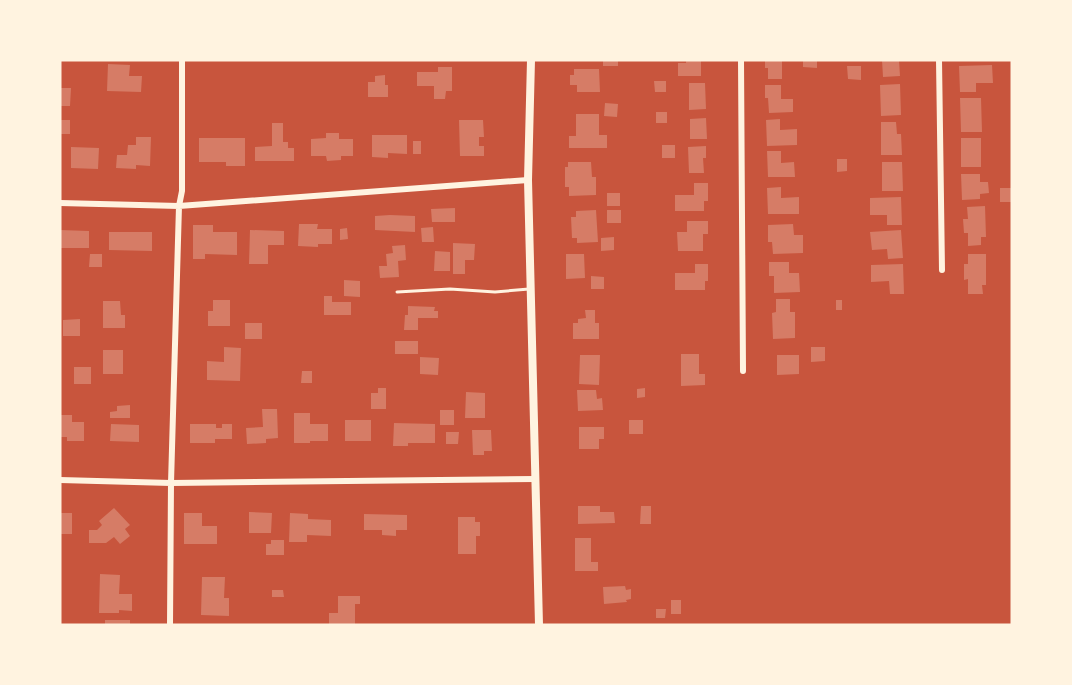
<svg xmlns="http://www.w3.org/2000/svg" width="1072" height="685" font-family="'Exo 2',sans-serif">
<rect width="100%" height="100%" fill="#c8553d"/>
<!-- building -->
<path fill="#d67c66" d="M603 60H618V66H603Z
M686 60H701V76H678V63H686Z
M765 60H782V79H768V68H765Z
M803 60H817V68L803 67Z
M882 60H899L900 76 883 77Z
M108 64 130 65 129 76H142L141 92 107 91Z
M992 65 993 83H976V92H960L959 66Z
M847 66H861V80L848 79Z
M438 67H452V91H446L445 99H434V86H417V72H438Z
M574 69H599L600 92H577V85H570V75H574Z
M385 75V85H388V97H368V82H375V76Z
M654 81H666V92H655Z
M689 83H705L706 109 689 110Z
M900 84 901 115 881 116 880 85Z
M765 85H781V99H793V112L769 113 768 98H765Z
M60 88H71L70 106H60Z
M960 98H981L982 132H961Z
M605 103 618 104 617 117 604 116Z
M656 112H667V123H656Z
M576 114H599V135H607V148H569V136H576Z
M706 118 707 139H690V119Z
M780 119V130L797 129V145L767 146 766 120Z
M60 120H70V134H60Z
M459 120H483L484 137H479V146H484V156H460Z
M881 122H896L897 134H901L902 155H881Z
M272 123H283V142H288V148H294V161H255V147L272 146Z
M326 133H339V139H353V156H341V160L327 161 326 156H311V139L326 138Z
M372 135H407V154L388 153V158L372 157Z
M136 137H151L150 166 136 165V169L116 168 117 155H127L128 145H136Z
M199 138H245V166H226V162H199Z
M961 138H981V167H961Z
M413 141H421V154H413Z
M662 145H675V158H662Z
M706 146V158H703L704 173H689L688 147Z
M71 147 99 148 98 169 71 168Z
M767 151H781V163L794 162 795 177H768Z
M837 159H847V171L837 172Z
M568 162H591L592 177H596V195L569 196V187H565V167H568Z
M882 162H902L903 191H882Z
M961 174H980V182H988L989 193 980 194V199L962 200Z
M694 183H708V201H704V211H675V195H694Z
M781 187V198L799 197V214H768L767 188Z
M1000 188H1012V202H1000Z
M607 193H620V206H607Z
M901 197 902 225H887V215H870V198Z
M985 206 986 237H981V245L968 246V233H964L963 219H968L967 207Z
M455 208V222H432L431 209Z
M596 210 598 242 577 243V238H572L571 217H576V211Z
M607 210H621V223H607Z
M390 215 415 216V232L375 230V216Z
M687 221H708V234H703V251H678L677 232H687Z
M299 224H318L317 229H332V244H318V247L298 246Z
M793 224 794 235H803V253L773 254 772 242H768V225Z
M193 225H213V232H237V255L205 254V259H193Z
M433 227 434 242H422L421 228Z
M347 228 348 239 340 240V229Z
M60 230 89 231V248H60Z
M250 230 284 231V245H268V264H249Z
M901 230 903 258 888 259 887 249 872 250 870 232Z
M109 232H152V251L109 250Z
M614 237V250L601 251V238Z
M453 243 475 244 474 260H465V274H453Z
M405 245 406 260 398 261 399 277 380 278 379 266H387L386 254 393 253 392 246Z
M435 251 450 252V271H434Z
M90 254H102V267H89Z
M566 254H584L585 278 566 279Z
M968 254H986V285H982L983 294H968V279L964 280V264H968Z
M769 262H789V273H799L800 292 774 293V276H769Z
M695 264H708V281H705V290H675V273H695Z
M903 264 904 294H890L889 281 871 282V265Z
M591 276 604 277V289H591Z
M344 280 360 281V297L344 296Z
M324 296H332V302H351V315H324Z
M776 299H790V312H795V338L773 339 772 313 776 312Z
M213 300H230V326H208V311H213Z
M836 300H842V310H836Z
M103 301H120L121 315H125V328H103Z
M408 306 435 307 434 311H438V318H418V330H404L405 315H408Z
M585 310H595V323H599V339H573V323H578V319L586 318Z
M80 319V336H63V320Z
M245 323H262V339H245Z
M395 341H418V354H395Z
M224 347 241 348 240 381 207 380V361L224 362Z
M811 347H825V361L811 362Z
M103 350H123V374H103Z
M681 354H699V374H705V385L681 386Z
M580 355H600L599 385 579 384Z
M777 355H799V374L777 375Z
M420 357 439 358 438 375 420 374Z
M74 367H91V384H74Z
M302 371H312V383H301Z
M378 388H386V409H371V393H378Z
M645 388V397L637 398V389Z
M577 390H596L597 399 602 398 603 410 578 411Z
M466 392 485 393V418H465Z
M130 405V418H110V412L117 411V406Z
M262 409H277L278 438 266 439V443L247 444 246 428 263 427Z
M440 410H454V425H440Z
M294 413H310V424H328V441H310V443H294Z
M61 415H72V422H84V441H67V437H60Z
M345 420H371V441H345Z
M629 420H643V434H629Z
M394 423 435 424V443H408V446H393Z
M111 424 139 425V442L110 441Z
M190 424H216V428H222V424H232V439H215V443H190Z
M579 427H604V439H599V449H579Z
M472 430H491L492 451H484V455H473Z
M446 432H459L458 444H446Z
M578 506H600V512H614L615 523 578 524Z
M641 506H651V524H640Z
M114 508 130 525 125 529 130 536 120 544 114 537 106 543H89V530H97L102 525 99 521Z
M249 512 272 513 271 533H249Z
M60 513H72V534H60Z
M184 513H202V526H217V544H184Z
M290 513 308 514V519L331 520V536L307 535V542H289Z
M364 514 407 515V530H396V536L382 535V530H364Z
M458 517H475V522H480V536H476V554H458Z
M575 538H591V562H598V571H575Z
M271 540H284V555H266V544H271Z
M100 574 120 575 119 594H132V611L119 610V613H99Z
M202 577H225L224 598H229V616L201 615Z
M625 586 626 590 631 589V599L626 600 627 602 604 604 603 587Z
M272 590H283L284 597H272Z
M338 596H360V604H355V625L329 624V613H338Z
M671 600H681V614H671Z
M656 609H666L665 618H656Z
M105 620H130V625H105Z"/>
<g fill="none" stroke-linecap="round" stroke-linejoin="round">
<!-- service -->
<path stroke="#fff3e0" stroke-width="3" d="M397 292 450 289 495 292 529 289"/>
<!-- minor -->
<path stroke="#fff3e0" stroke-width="6" d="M741 60 743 371
M939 60 942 270
M60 203 179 206 528 180
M60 480 171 483 535 479
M170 625 171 483 179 206 182 191V60"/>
<!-- tertiary -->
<path stroke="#fff3e0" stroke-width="8" d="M531 60 528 180 539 625"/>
</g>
<!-- border -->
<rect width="1072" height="685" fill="none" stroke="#fff3e0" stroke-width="123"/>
</svg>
